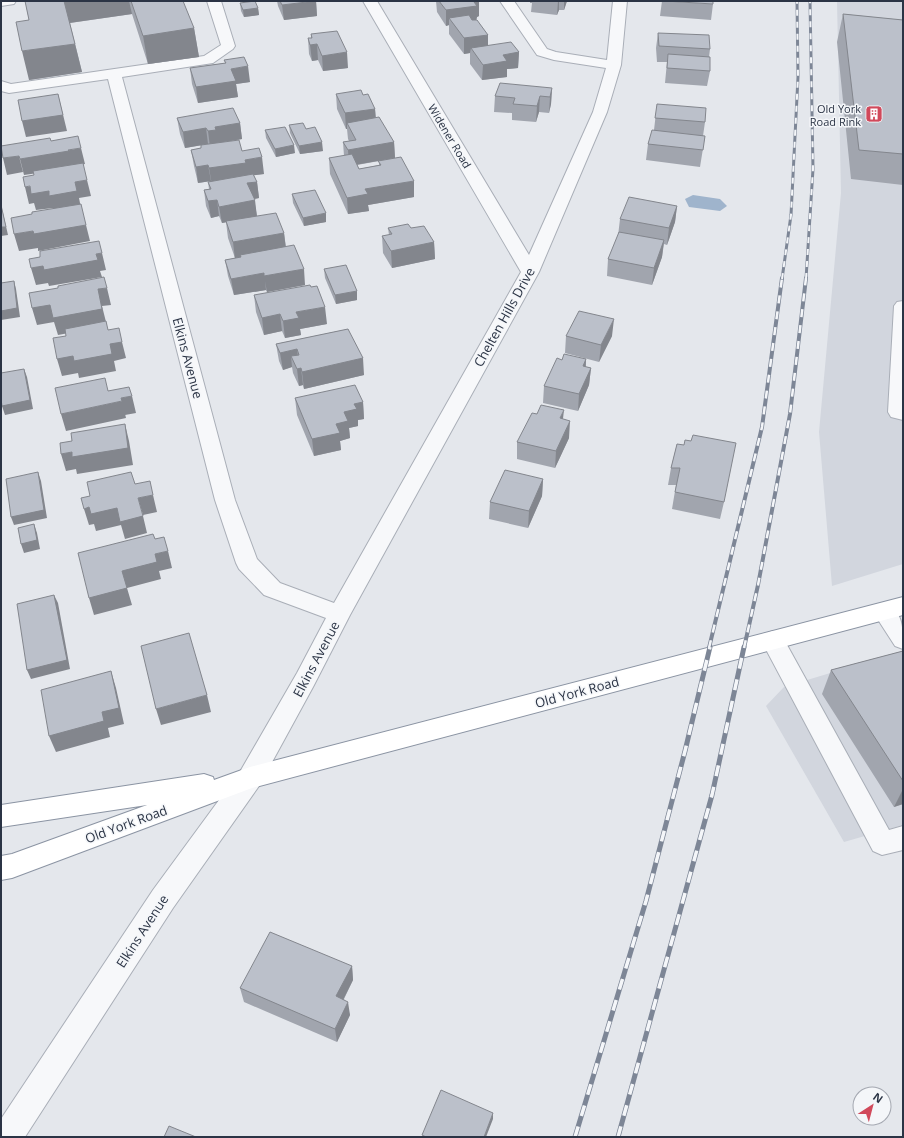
<svg xmlns="http://www.w3.org/2000/svg" width="904" height="1138" font-family="'Open Sans',sans-serif">
<rect width="100%" height="100%" fill="#e4e7ec"/>
<!-- built -->
<path fill="#d2d6de" d="M837 1H903V564L832 586 819 432 841 193Z
M903 651V825L844 842 766 706 784 687Z"/>
<!-- water -->
<path fill="#9fb4cc" d="M693 195 720 199 727 206 720 211 689 207 685 199Z"/>
<g fill="none" stroke-linecap="round" stroke-linejoin="round">
<!-- minor casing -->
<g stroke="#a9aeb7" stroke-width="2">
<path id="minor" d="M1 1H16L14 4 1 6Z
M207 1H221L235 46 233 49 213 63 122 77 235 500 257 559 280 583 334 603 521 272 363 1H377L529 255 593 112 606 68 554 60 537 55 500 1H514L547 49 556 52 607 60 613 1H627L621 65 607 112 539 272 350 615 313 687 259 786 173 908 25 1137H1V1119L153 890 241 770 297 673 326 618 264 595 239 569 236 563 215 500 108 79 9 93 1 91V81L11 84 204 56 221 45Z
M903 301V420L891 417 888 412 894 306 897 302Z
M884 603C904 610 903 630 903 649L895 646 873 612 876 606Z
M773 631 781 634 889 830 903 826V850L882 855 873 851 761 640 765 634Z"/>
</g>
<!-- highway casing -->
<g stroke="#8b94a3" stroke-width="2">
<path id="highway" d="M903 597V615L252 788 12 878 1 880V856L12 854 147 805 1 827V805L204 774 213 777 214 780 250 767Z"/>
</g>
<!-- minor -->
<use href="#minor" fill="#f7f8fa" fill-rule="evenodd"/>
<!-- highway -->
<use href="#highway" fill="#fff" fill-rule="evenodd"/>
<!-- rail-far2 casing -->
<g stroke="#7d8696" stroke-width="3">
<path id="rail-far2" d="M782 279 791 215 798 77 797 1
M806 279 813 169 810 1"/>
</g>
<!-- rail-far1 casing -->
<g stroke="#7d8696" stroke-width="4">
<path id="rail-far1" d="M709 648 762 427 782 278
M744 648 758 585 790 414 806 278"/>
</g>
<!-- rail casing -->
<g stroke="#7d8696" stroke-width="5">
<path id="rail" d="M575 1137 646 901 685 751 710 647
M618 1137 712 795 744 647"/>
</g>
<!-- rail-far2 -->
<use href="#rail-far2" stroke="#f4f6f9" stroke-width="2" stroke-dasharray="6" stroke-linecap="butt"/>
<!-- rail-far1 -->
<use href="#rail-far1" stroke="#f4f6f9" stroke-width="2.5" stroke-dasharray="8" stroke-linecap="butt"/>
<!-- rail -->
<use href="#rail" stroke="#f4f6f9" stroke-width="3.5" stroke-dasharray="11" stroke-linecap="butt"/>
</g>
<!-- wall -->
<path fill="#a1a5ae" fill-rule="evenodd" d="M25 1H173L194 28 199 57 148 64 132 14 70 23 82 72 29 80V20Z
M277 1H316L317 16 284 20 278 6Z
M436 1H479V16L477 17 476 20 488 35V46L519 52 518 68 507 69V77L482 80 470 64V53L464 54 449 34V25L446 26 437 12Z
M525 1H567L564 10H559L557 15 531 12 532 3H530V2Z
M662 1 713 4 711 20 660 16Z
M240 3 258 8 259 15 244 17 241 11Z
M843 14 903 20V185L851 179 837 42Z
M658 33 710 49 709 57 710 71 707 86 665 83 667 62H657L656 48Z
M311 34 348 68 323 71 318 60 312 61 309 54 308 38H311Z
M224 60 250 82 236 84 238 97 198 103 192 84 190 68 225 63Z
M552 88 551 104 549 113 539 112 536 122 512 120V113L494 112 495 96Z
M336 94 363 95 375 109 376 118 394 142 395 158 414 197 368 205 369 211 348 214 330 174 329 158 344 156 343 142 349 141 348 139 347 129H346L337 109ZM379 161V165L359 169 357 165Z
M657 104 705 122 703 136H705L700 167 646 160 648 144 654 130Z
M177 118 240 123 242 139 226 142 242 151 264 174 254 175 257 182 259 198 254 199 257 216 284 233 286 247 305 285 267 292 266 290 234 295 228 276 225 260 235 258 228 238 226 222 222 223 219 216 211 218 206 206 204 190 209 189 208 182 211 181 198 183 194 166 191 150 201 148 209 144 185 148 180 134Z
M289 125 306 129 323 151 300 154 290 133Z
M265 130 295 153 276 157 266 138Z
M292 194 326 222 304 226 293 203Z
M677 206 675 222 667 245 664 244 662 257 652 285 607 276 608 259 618 236 620 219Z
M388 228H411L434 242 435 259 392 268 383 253 382 236 389 235Z
M324 269 357 300 336 304 325 278Z
M254 295 327 324 300 329 301 335 285 338 282 331 264 335 256 312Z
M348 329 364 375 304 389 303 385 299 386 293 373 292 367 283 370 279 361 276 344Z
M566 336H612L599 362 565 353Z
M586 359V367L591 368 589 385 578 411 543 403 544 386 562 360Z
M295 398 363 402 364 419 358 420V426L349 428 350 438 340 441 341 450 314 456 297 415Z
M563 419 569 438 555 468 517 459V442Z
M677 444 724 502 720 519 672 509 676 485H668L671 468Z
M543 479 542 496 528 528 489 519 490 502Z
M903 651V804L894 807 822 694 831 670Z
M352 966 353 980 344 999 350 1015 337 1042 244 1002 240 988Z"/>
<!-- shaded-wall -->
<path fill="#83868d" d="M64 1H129L132 14 69 23Z
M316 1 317 16 284 20 282 5Z
M479 1V16L477 17 476 21 449 18V25L446 26V10L474 2Z
M558 1H559V10L557 15Z
M564 1H567L564 10Z
M258 8 259 15 244 17 243 10Z
M194 28 199 57 148 64 143 36Z
M488 35V50L471 48 470 53 464 54V38Z
M75 44 82 72 29 80 22 51Z
M317 44 318 60 312 61 310 45Z
M347 52 348 68 323 71 322 56Z
M519 52 518 68 507 69V77L482 80 483 65 503 55Z
M248 66 250 82 236 84 238 97 198 103 196 87 231 69Z
M552 88 551 104 549 113 550 97Z
M58 94 67 131 26 137 22 121Z
M540 96 539 112 536 122 537 106Z
M375 109 376 124 347 123V129H346L345 113Z
M240 123 242 139 218 143 210 147 208 131 215 127Z
M206 128 208 144 185 148 183 132Z
M322 142 323 151 300 154 299 146Z
M394 142 395 158 349 166 348 150Z
M294 145 295 153 276 157 275 149Z
M81 148 85 164 72 166 73 168 24 175 20 159Z
M19 156 23 172 7 175 3 158Z
M262 157 264 174 247 176 212 185 209 168 245 160Z
M208 165 211 181 198 183 196 167Z
M87 180 91 196 79 198 81 208 54 212 53 208 36 210 34 203 29 204 25 187 75 182Z
M414 181V197L368 205 369 211 348 214 347 198 365 189Z
M257 182 259 198 249 200 247 183Z
M217 200 219 216 211 218 208 201Z
M255 200 257 217 222 223 219 207Z
M1 205 3 213 8 235 1 236Z
M677 206 675 222 667 245 669 228Z
M326 213V222L304 226 303 218Z
M86 225 90 241 38 251V248L19 251 14 234 33 231Z
M284 233 286 250 235 259 233 242Z
M664 240 662 257 652 285 654 268Z
M434 242 435 259 392 268 391 251Z
M102 253 106 270 100 271 102 277 49 286 48 283 36 285 31 268Z
M304 269 305 285 267 292 264 276Z
M264 273 266 290 234 295 231 279Z
M14 281 16 289 20 317 1 320V311Z
M107 288 111 305 102 306 107 326 58 335 54 322 37 325 32 308 98 289Z
M357 291V300L336 304 335 295Z
M325 307 327 324 300 329 301 335 285 338 283 321 296 312Z
M280 314 282 331 264 335 262 318Z
M614 319 612 336 599 362 601 345Z
M122 342 126 358 114 361 116 371 79 378 78 373 62 376 57 359 111 343Z
M297 349 299 366 291 356 292 367 283 370 280 353Z
M363 358 364 375 304 389 302 372Z
M586 359 585 376 583 366Z
M301 368 303 385 299 386 297 369Z
M591 368 589 385 578 411 579 394Z
M24 369 27 377 33 409 5 415 2 406Z
M132 396 136 413 125 415 121 398Z
M122 401 126 418 66 431 61 414Z
M363 402 364 419 358 420V426L349 428 350 438 340 441 341 450 314 456 312 439 336 424 344 412 354 404Z
M564 410 562 427 560 418Z
M570 421 569 438 555 468 556 451Z
M125 424 129 441 133 465 77 474 76 469 66 471 61 454 72 452Z
M38 472 41 481 47 518 14 525 11 517Z
M543 479 542 496 528 528 529 511Z
M153 495 157 512 143 515 138 498Z
M89 507 117 508 143 516 147 533 125 539 121 525 96 531 94 524 89 525 84 509Z
M34 524 37 533 40 549 24 553 21 544Z
M168 551 172 568 159 571 161 579 127 588 132 605 94 615 89 598 122 571 155 554Z
M54 595 58 603 70 669 31 679 27 670Z
M111 671 116 688 124 724 108 728 110 737 56 752 49 736 102 712Z
M207 695 211 712 161 725 156 709Z
M903 789V804L894 807Z
M352 966 353 980 338 1010 336 996Z
M348 1002 350 1015 337 1042 335 1029Z
M493 1113V1119L486 1137H484Z"/>
<!-- building -->
<path fill="#bbc0ca" stroke="#83868d" d="M25 1H64L75 44 22 51 16 22 29 20Z
M131 1H183L194 28 143 36Z
M255 1 258 8 243 10 240 3Z
M280 1H315L282 5Z
M439 1H479L474 2 477 6 446 10Z
M665 1H713V4Z
M843 14 903 20V154L859 150Z
M469 15 472 20H477L488 35 464 38 449 18Z
M337 31 347 52 322 56 317 44 310 45 308 38H312L311 34Z
M658 33 709 35 710 49 659 46Z
M511 42 519 52 503 55 507 61 483 65 471 48Z
M668 54 710 57V71L667 68Z
M244 57 248 66 231 69 236 81 196 87 190 68 226 63 224 60Z
M500 83 552 88 550 97 540 96 537 106 513 104 515 98 495 96Z
M361 90 363 95 368 94 375 109 345 113 336 94Z
M58 94 63 115 22 121 18 100Z
M657 104 706 108 705 122 655 118Z
M233 108 240 123 215 127 216 130 208 131 206 128 183 132 177 118Z
M379 117 394 142 348 150 343 142 356 140 347 123Z
M303 123 306 129 315 127 322 142 299 146 289 125Z
M285 127 294 145 275 149 265 130Z
M652 130 705 136 703 150 648 144Z
M78 136 81 148 68 150 69 151 20 159 19 156 3 158 1 146 50 138 51 141Z
M239 140 242 151 259 148 262 157 245 160 246 163 209 168 208 165 196 167 191 150 201 148V145Z
M352 154 359 169 381 165 378 161 401 157 414 181 365 189 368 194 347 198 329 158Z
M83 163 87 180 75 182 77 191 49 196V191L31 194 30 186 25 187 23 177 34 175 33 171Z
M253 174 257 182 247 183 255 200 219 207 217 200 208 201 204 190 211 189 208 182Z
M315 190 326 213 303 218 292 194Z
M629 197 677 206 669 228 620 219Z
M81 204 86 225 34 234 33 231 14 234 11 218 32 214V212Z
M1 205 6 227H1Z
M276 213 284 233 233 242 226 221Z
M408 224 411 228 424 226 434 242 391 251 382 236 392 234 388 228Z
M619 232 664 240 654 268 608 259Z
M99 241 102 253 96 254 98 260 44 270 43 266 31 268 29 259 40 257V251Z
M294 245 304 269 264 276V273L231 279 225 260 241 257 240 255Z
M346 265 357 291 335 295 324 269Z
M104 277 107 288 98 289 102 309 53 318 50 305 32 308 29 293 58 288V286Z
M14 281 17 308 1 311V283Z
M310 285 311 287 317 286 325 307 296 312 299 318 283 321 280 314 262 318 254 295Z
M579 311 614 319 601 345 566 336Z
M106 321 108 330 119 328 122 342 110 344 112 354 74 361 73 356 57 359 53 338 66 336 65 329Z
M348 329 363 358 302 372 301 368 297 369 291 356 299 355 297 349 280 353 276 344Z
M564 354 586 359 583 366 591 368 579 394 544 386 557 358 562 360Z
M24 369 30 400 2 406 1 399V373Z
M105 378 108 391 129 387 132 396 121 398 122 401 61 414 55 388Z
M355 385 363 402 354 404 357 409 344 412 348 421 336 424 340 433 312 439 295 398Z
M541 405 564 410 560 418 570 421 556 451 517 442 532 413 537 414Z
M125 424 128 448 72 457V452L61 454 60 443 72 441 71 433Z
M693 435 736 443 724 502 675 492 680 468H671L677 444 684 445 685 440 691 441Z
M505 470 543 479 529 511 490 502Z
M38 472 44 510 11 517 6 479Z
M131 472 135 484 150 481 153 495 138 498 143 516 120 522 117 508 91 514 89 507 84 509 81 498 90 496 87 482Z
M34 524 37 540 21 544 18 528Z
M153 534 155 539 164 537 168 551 155 554 157 562 122 571 127 588 89 598 78 553Z
M54 595 67 660 27 670 17 604Z
M189 633 207 695 156 709 141 646Z
M903 651V781L831 670Z
M111 671 119 708 102 712 104 721 49 736 41 690Z
M270 932 352 966 336 996 348 1002 335 1029 240 988Z
M441 1090 493 1113 484 1137H426L422 1135Z
M169 1126 196 1137H164Z"/>
<!-- icons -->
<defs>
<g id="building-square" transform="scale(0.9)"><rect x="-9" y="-9" width="18" height="18" rx="4" fill="#d1495b" stroke="#f4f6f9"/><path d="M-4-6H4V6H1V3H-1V6H-4ZM-2.5-4.3h1.7v1.8h-1.7ZM.8-4.3h1.7v1.8H.8ZM-2.5-1h1.7V.8h-1.7ZM.8-1h1.7V.8H.8Z" fill="#fff"/></g>
</defs>
<g fill-rule="evenodd">
<use href="#building-square" x="874" y="114"/>
</g>
<g text-anchor="middle" dominant-baseline="central" stroke-width="3" stroke-linejoin="round" paint-order="stroke">
<!-- far-poi labels -->
<g font-size="11" fill="#2b3445" stroke="#f4f6f9" text-anchor="end">
<text x="861" y="108">Old York<tspan x="861" dy="13">Road Rink</tspan></text>
</g>
<!-- far-street labels -->
<g font-size="11" fill="#2b3445" stroke="#f4f6f9">
<text transform="translate(450 136) rotate(59)">Widener Road</text>
</g>
<!-- street labels -->
<g font-size="13" fill="#2b3445" stroke="#f4f6f9">
<text transform="translate(504 317) rotate(-61)">Chelten Hills Drive</text>
<text transform="translate(188 358) rotate(75)">Elkins Avenue</text>
<text transform="translate(316 659) rotate(-62)">Elkins Avenue</text>
<text transform="translate(577 692) rotate(-15)">Old York Road</text>
<text transform="translate(126 824) rotate(-20)">Old York Road</text>
<text transform="translate(142 931) rotate(-57)">Elkins Avenue</text>
</g>
</g>
<!-- border -->
<rect width="904" height="1138" fill="none" stroke="#2b3445" stroke-width="4"/>
<!-- north arrow -->
<g transform="translate(872 1106) rotate(36)"><circle r="19" fill="#f4f6f9" stroke="#a4a8b1"/>
<path d="M0-3L7 15L0 10L-7 15Z" fill="#d1495b"/>
<text y="-6" font-size="11" font-weight="bold" text-anchor="middle" fill="#2b3445">N</text>
</g>
</svg>
